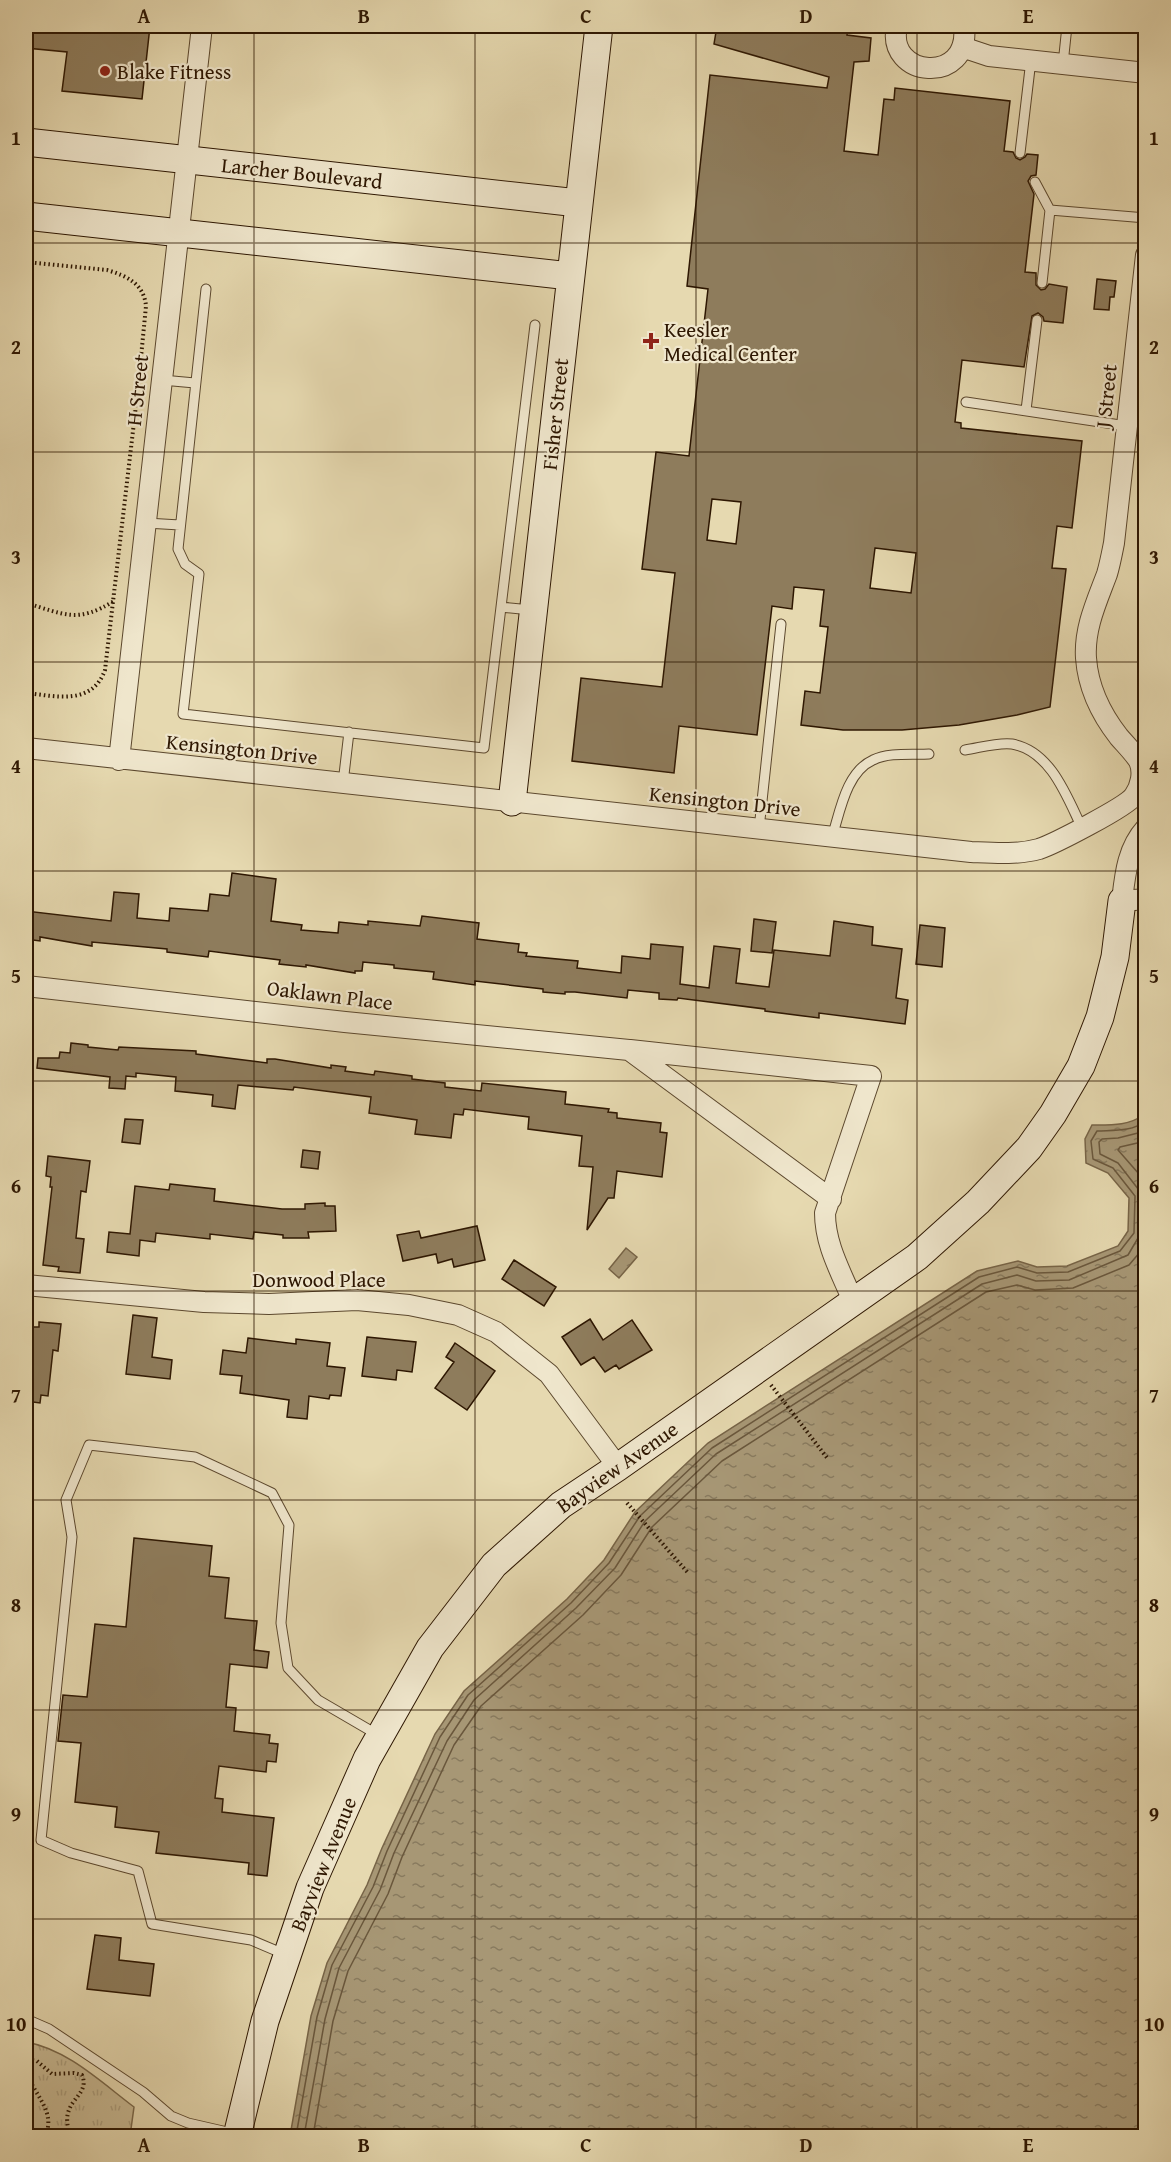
<svg xmlns="http://www.w3.org/2000/svg" width="1171" height="2162" font-family="'Gentium Book Plus',serif">
<defs>
<pattern id="park-tufts" width="24" height="20" patternUnits="userSpaceOnUse" patternTransform="scale(1.5)"><rect width="24" height="20" fill="#c7b892"/><path d="M3 7l-1-3M5 7V3M7 7l1-3M15 17l-1-3M17 17v-4M19 17l1-3" fill="none" stroke="#ab9d7c"/></pattern>
<pattern id="water-ripples" width="26" height="14" patternUnits="userSpaceOnUse" patternTransform="scale(1.5)"><rect width="26" height="14" fill="#a79775"/><path d="M2 4q2-2 4 0t4 0M15 11q2-2 4 0t4 0" fill="none" stroke="#887a5e"/></pattern>
</defs>
<rect width="100%" height="100%" fill="#e6d9b0"/>
<filter id="stains"><feTurbulence type="fractalNoise" baseFrequency=".00333" numOctaves="4"/><feColorMatrix values="0 0 0 0 .2 0 0 0 0 .09 0 0 0 0 .02 0 0 0 .5 -.17"/></filter>
<radialGradient id="worn" r=".72"><stop offset=".6" stop-color="#630" stop-opacity="0"/><stop offset="1" stop-color="#630" stop-opacity=".3"/></radialGradient>
<!-- park -->
<path fill="url(#park-tufts)" stroke="#7a684a" stroke-width="1.5" d="M26 2042C67 2049 102 2083 134 2107L130 2136H26Z"/>
<!-- water -->
<path fill="url(#water-ripples)" stroke="#776447" stroke-width="1.5" d="M1145 1114V2136H290L311 2016 327 1963 367 1885 382 1848 435 1734 464 1691 567 1599 604 1560 635 1512 708 1443 977 1271 1018 1261 1037 1267 1067 1266 1118 1246 1128 1231 1129 1198 1108 1173 1086 1163 1085 1139 1092 1125C1111 1125 1129 1126 1145 1114Z
M626 1248 637 1257 619 1278 609 1269Z"/>
<g fill="none" stroke-linecap="round" stroke-linejoin="round">
<!-- shore -->
<path stroke="#6a573c" stroke-width="1.5" d="M1146 1141 1120 1147 1118 1150 1146 1182
M296 2136 317 2017 332 1965 373 1887 387 1851 440 1737 468 1695 571 1603 609 1563 640 1516 712 1448 979 1277 1017 1267 1037 1273 1068 1272 1120 1251 1134 1233 1135 1196 1113 1168 1093 1159 1091 1141 1097 1131C1114 1130 1131 1132 1146 1121
M304 2136 325 2019 339 1968 380 1890 394 1853 447 1741 474 1700 576 1608 615 1568 645 1521 716 1454 982 1284 1017 1275 1036 1281 1069 1280 1128 1255 1141 1233 1142 1194 1118 1163 1100 1154 1099 1142 1102 1139 1118 1138 1146 1131
M313 2136 333 2021 348 1971 388 1894 402 1857 454 1745 481 1706 583 1615 621 1575 652 1527 722 1461 986 1292 1017 1285 1035 1290 1073 1288 1129 1265 1146 1245"/>
</g>
<!-- building -->
<path fill="#8e7c5c" stroke="#2e1702" stroke-width="1.5" fill-rule="evenodd" d="M26 26H150L142 99 62 91 67 52 26 48Z
M717 26H848L847 35 871 38 869 61 854 62 844 151 878 155 884 99 894 100 895 88 1010 101 1004 151 1013 152 1016 158 1020 160 1025 157 1027 154 1038 155 1036 175 1031 176 1028 181 1034 194 1025 272 1036 273V285L1041 290 1045 289 1049 284 1067 287 1063 323 1044 321 1043 317 1038 313 1032 316 1024 367 962 360 955 422 961 423V428L1082 441 1072 528 1057 526 1052 568 1066 569 1050 707 1017 715 959 725 902 730H843L801 725 805 691 820 693 828 627 820 626 824 590 794 587 792 609 772 606 757 735 679 726 674 773 572 761 581 678 662 687 675 573 642 569 656 452 689 456 708 289 687 286 710 75 827 88 829 77 714 44ZM712 499 741 502 736 544 707 540ZM875 548 916 553 911 593 870 588Z
M1097 279 1116 281 1114 297H1110L1109 310 1094 309Z
M232 873 276 879 271 921 302 925 301 930 338 933 339 922 368 925V921L420 926 422 916 479 923 477 939 519 944 518 952 527 953 526 956 578 961 577 968 621 973 622 956 650 959 651 944 683 947 680 984 709 988 714 946 740 949 736 983 769 987 774 950 830 956 834 921 873 927 872 945 902 949 896 998 908 1000 905 1024 819 1013V1018L765 1011V1009L678 998 677 1000 659 999V993L628 990 627 998 575 992H565V994L543 992V989L475 981V985L433 979 434 972 394 968V965L363 962 362 971H355V973L306 965V967L279 964 280 960 209 951 208 957 167 952V949L92 942V946L40 937V941L26 939V911L111 921 114 892 139 894 137 918 169 921 170 908 208 911 210 894 229 896Z
M754 919 776 922 772 953 751 951Z
M920 925 945 928 942 967 916 964Z
M71 1043 88 1045V1047L118 1050 119 1047 196 1051V1054L267 1063V1059H275L331 1068V1065L346 1067 345 1071 374 1075 375 1071 412 1076V1079L445 1083V1087L481 1091 482 1083 566 1092 565 1104 609 1109 608 1112 617 1113V1118L661 1123 660 1132 667 1133 662 1177 617 1171 614 1198H608L587 1230 593 1167 579 1166 582 1136 528 1129 529 1117 464 1109 463 1115 454 1114 451 1138 415 1134 417 1120 369 1113 371 1097 294 1087 293 1090 238 1085 235 1109 212 1106 213 1095 175 1091 176 1077 136 1073V1077L126 1076 125 1089 109 1088 110 1077 37 1068 38 1058H59L60 1052 70 1053Z
M125 1119 143 1120 140 1144 122 1142Z
M303 1150 320 1152 318 1169 301 1167Z
M48 1156 90 1161 86 1192 81 1191 76 1238 84 1239 80 1273 58 1271 59 1267 43 1265 52 1187H50L51 1177 46 1176Z
M170 1184 215 1189 214 1201 282 1209H305V1204L325 1203V1206H335L336 1231 308 1232 309 1238H283V1235L254 1232 253 1239 210 1234V1239L156 1233 155 1242 140 1240 139 1256 107 1252 109 1232 130 1234 135 1186 169 1190Z
M477 1226 485 1260 454 1267 452 1259 438 1263 436 1254 403 1261 397 1235 419 1231 421 1238Z
M514 1260 556 1287 544 1306 502 1279Z
M133 1315 157 1318 152 1357 172 1360 170 1379 126 1374Z
M590 1319 603 1340 632 1320 652 1350 619 1369 616 1365 605 1372 594 1357 581 1365 562 1337Z
M39 1322 61 1324 58 1351 53 1350 48 1396 41 1395 40 1403 26 1401 31 1327H39Z
M367 1337 416 1342 412 1372 397 1370 396 1380 362 1376Z
M248 1338 296 1344V1339L330 1343 327 1366 345 1368 341 1396 330 1395 329 1399 309 1396 307 1419 287 1417 289 1400 240 1393 242 1376 220 1374 223 1350 246 1353Z
M455 1343 495 1371 467 1410 435 1388 454 1362 446 1357Z
M134 1538 212 1546 209 1576 229 1578 225 1618 257 1621 254 1650 269 1652 267 1668 230 1664 226 1707 236 1708 234 1731 270 1735 269 1743 278 1744 276 1762 267 1761 266 1772 219 1766 215 1798 223 1799 222 1812 274 1818 267 1876 248 1874 249 1863 156 1853 159 1832 115 1827 117 1807 75 1802 81 1743 58 1741 63 1695 87 1697 95 1624 126 1627Z
M95 1935 121 1938 119 1960 154 1964 150 1996 87 1989Z"/>
<g fill="none" stroke-linecap="round" stroke-linejoin="round">
<!-- lane casing -->
<g stroke="#5c482e" stroke-width="11">
<path id="lane" d="M1063 64 1067 26
M1020 153 1031 60
M1035 182 1050 210 1146 218
M1042 283 1050 210
M206 289 178 549 185 564 199 574 183 714 484 748 535 325
M162 380 195 383
M966 402 1127 426
M1026 410 1037 320
M146 523 180 525
M501 607 531 610
M965 750C979 748 998 742 1012 744 1051 751 1067 797 1082 828
M343 783 349 732
M759 829 781 624
M832 837C840 812 846 772 873 760 889 752 912 755 929 754
M284 1954 251 1940 152 1924 138 1871 71 1853 41 1840 72 1537 66 1500 89 1445 195 1457 272 1493 289 1525 281 1623 288 1668 318 1700 378 1735
M26 2019 49 2029 143 2092 171 2116 188 2123 236 2134"/>
</g>
<!-- street casing -->
<g stroke="#5c482e" stroke-width="22">
<path id="street" d="M897 26C885 78 971 86 964 26
M962 47 989 56 1146 73
M26 748 971 852C993 853 1017 855 1039 849 1054 844 1126 807 1134 796 1141 786 1144 772 1139 761 1134 753 1125 744 1119 737 1101 714 1088 686 1086 658 1084 628 1097 601 1107 574 1110 564 1112 553 1114 543L1146 255
M119 760 202 26
M1146 828C1127 849 1125 875 1122 901L1146 899
M26 986 345 1022 629 1050 831 1199
M630 1050 871 1076 825 1213C825 1245 841 1272 853 1301
M26 1285 204 1302 269 1304 357 1300 409 1305 458 1315 496 1332 549 1374 618 1467"/>
</g>
<!-- secondary casing -->
<g stroke="#2e1702" stroke-width="29">
<path id="secondary" d="M26 142 578 203
M26 216 570 276
M512 802 599 26
M237 2136 265 2021 310 1888 367 1759 430 1648 494 1565 561 1505 618 1467 917 1257 978 1202 1029 1148 1053 1114 1081 1066 1100 1017 1115 957 1122 901"/>
</g>
<!-- path -->
<path stroke="#2e1702" stroke-width="4" stroke-dasharray="1.5 3" stroke-linecap="butt" d="M26 262 107 270C127 276 144 284 146 306L138 388 105 670C92 706 56 696 26 693
M26 603C64 614 77 624 114 601
M771 1385 828 1459
M627 1503 689 1574
M26 2065 30 2060 37 2061 52 2074 74 2073 82 2075C89 2092 72 2097 68 2113 66 2120 68 2129 70 2136
M26 2068C29 2091 58 2110 45 2136"/>
<!-- lane -->
<use href="#lane" stroke="#efe6cc" stroke-width="9"/>
<!-- street -->
<use href="#street" stroke="#efe6cc" stroke-width="20"/>
<!-- secondary -->
<use href="#secondary" stroke="#efe6cc" stroke-width="27"/>
</g>
<!-- grid -->
<path fill="none" stroke="#2e1702" stroke-width="1.5" stroke-opacity="0.55" d="M254 26V2136M475 26V2136M696 26V2136M917 26V2136M26 243H1146M26 452H1146M26 662H1146M26 871H1146M26 1081H1146M26 1291H1146M26 1500H1146M26 1710H1146M26 1919H1146"/>
<!-- markers -->
<g fill="#8f2418" stroke="#efe6cc" stroke-width="2">
<circle cx="105" cy="71" r="6"/>
<path d="M648 332h6v6h6v6h-6v6h-6v-6h-6v-6h6z"/>
</g>
<g text-anchor="middle" dominant-baseline="central" stroke-width="4.5" stroke-linejoin="round" paint-order="stroke">
<!-- poi labels -->
<g font-size="21" fill="#2e1702" stroke="#efe6cc" text-anchor="start">
<text x="117" y="71">Blake Fitness</text>
<text x="664" y="329">Keesler<tspan x="664" dy="24">Medical Center</tspan></text>
</g>
<!-- street labels -->
<g font-size="21" fill="#2e1702" stroke="#efe6cc">
<text transform="translate(302 173) rotate(6)">Larcher Boulevard</text>
<text transform="translate(137 390) rotate(-84)">H Street</text>
<text transform="translate(1106 396) rotate(-84)">J Street</text>
<text transform="translate(555 414) rotate(-84)">Fisher Street</text>
<text transform="translate(242 749) rotate(6)">Kensington Drive</text>
<text transform="translate(725 801) rotate(6)">Kensington Drive</text>
<text transform="translate(330 995) rotate(7)">Oaklawn Place</text>
<text x="319" y="1279">Donwood Place</text>
<text transform="translate(617 1467) rotate(-35)">Bayview Avenue</text>
<text transform="translate(323 1864) rotate(-68)">Bayview Avenue</text>
</g>
</g>
<!-- margin -->
<rect width="1171" height="2162" fill="none" stroke="#e6d9b0" stroke-width="66"/>
<rect x="33" y="33" width="1105" height="2096" fill="none" stroke="#2e1702" stroke-width="2"/>
<g font-size="20" text-anchor="middle" font-weight="bold" fill="#2e1702">
<text x="144" y="23">A</text>
<text x="364" y="23">B</text>
<text x="586" y="23">C</text>
<text x="806" y="23">D</text>
<text x="1028" y="23">E</text>
<text x="16" y="145">1</text>
<text x="1154" y="145">1</text>
<text x="16" y="354">2</text>
<text x="1154" y="354">2</text>
<text x="16" y="564">3</text>
<text x="1154" y="564">3</text>
<text x="16" y="773">4</text>
<text x="1154" y="773">4</text>
<text x="16" y="983">5</text>
<text x="1154" y="983">5</text>
<text x="16" y="1193">6</text>
<text x="1154" y="1193">6</text>
<text x="16" y="1402">7</text>
<text x="1154" y="1402">7</text>
<text x="16" y="1612">8</text>
<text x="1154" y="1612">8</text>
<text x="16" y="1821">9</text>
<text x="1154" y="1821">9</text>
<text x="16" y="2031">10</text>
<text x="1154" y="2031">10</text>
<text x="144" y="2152">A</text>
<text x="364" y="2152">B</text>
<text x="586" y="2152">C</text>
<text x="806" y="2152">D</text>
<text x="1028" y="2152">E</text>
</g>
<rect width="100%" height="100%" filter="url(#stains)"/>
<rect width="100%" height="100%" fill="url(#worn)"/>
</svg>
